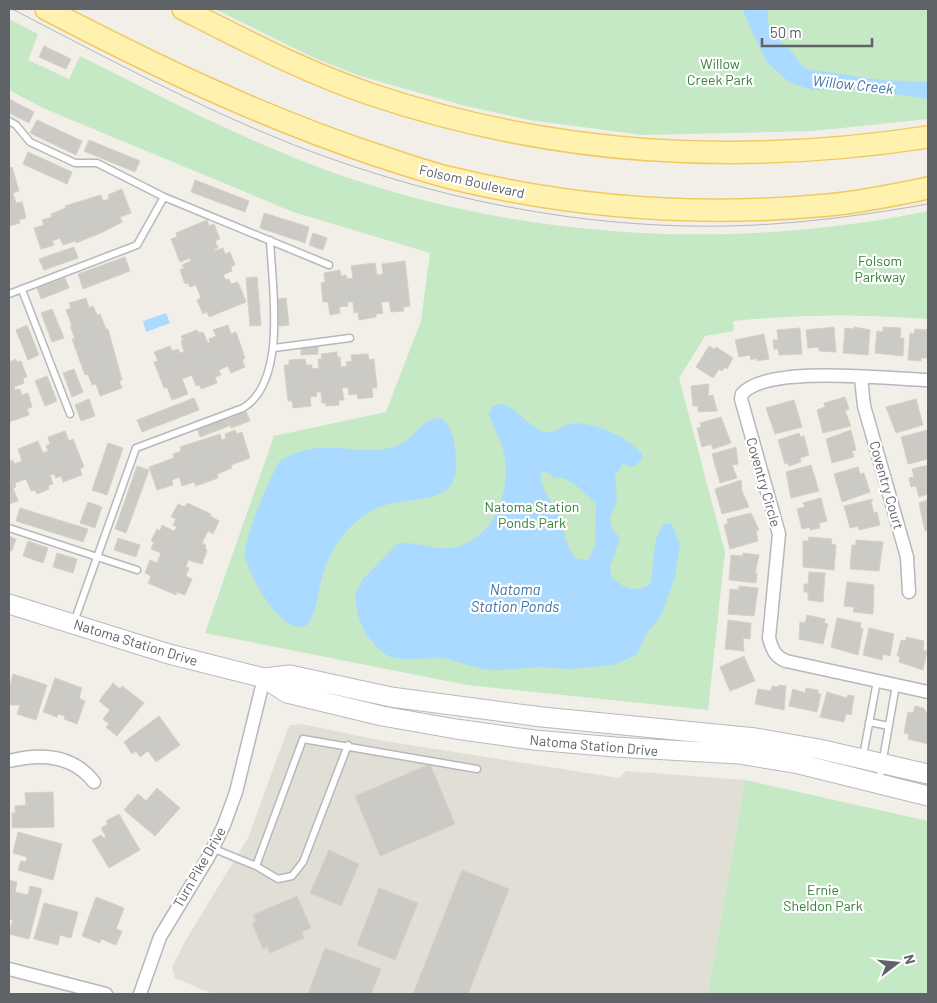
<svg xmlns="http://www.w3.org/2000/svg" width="937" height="1003" font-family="Barlow,sans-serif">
<rect width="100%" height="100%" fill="#f1efe8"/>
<!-- education -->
<path fill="#e1ded6" d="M302 724 378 740 619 778 626 771 745 780 708 994H213L175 978 172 967 187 938 248 838 287 731 290 725Z"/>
<!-- green -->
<path fill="#c5e8c5" d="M215 9H928V119L813 131 643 135 529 120 466 106 360 76 312 57Z
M9 19 38 34 28 60 69 79 80 56C151 92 223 129 297 159 494 238 721 254 928 211V319C859 314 802 314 733 321L734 331 705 336 679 378 725 552 708 710 467 685 205 633 274 436 386 412 421 321 430 253 293 212 43 108 9 90Z
M745 780 928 821V994H708Z"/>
<!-- water -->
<path fill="#aadaff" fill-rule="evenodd" d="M742 9H768V23L771 34 788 47 801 65 807 69 881 80 928 82V99L870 90H812L790 83 766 61Z
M166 313 170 323 146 332 143 321Z
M500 404C516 406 528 427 545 432 554 435 561 426 569 424 590 419 630 438 642 454L641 461 632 467 623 464 615 476 617 500 610 518 611 527 620 538 610 567 611 576C620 587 637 594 650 584 655 569 651 533 666 523L672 525 680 546 675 577 661 616 647 633 636 655 614 665 569 669 541 667 499 670 483 669 443 658 403 659 390 657 378 649 365 633 358 615 355 596 362 580 397 544C411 540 433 550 450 548 495 542 513 489 503 449 500 437 492 426 489 413L493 406ZM547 472 555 478H563L573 483 596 503 595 545 588 560 577 559C564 547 565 527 558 512 552 502 538 485 541 473Z
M438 418C448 420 452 432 454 442 467 508 425 494 382 506 367 511 353 523 343 535 330 550 323 571 319 590 317 601 315 614 309 623 286 644 246 573 245 554 245 536 270 476 280 461 325 434 352 458 394 447 413 442 419 420 438 418Z"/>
<!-- building -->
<path fill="#cccac5" stroke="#d6d1c6" d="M44 46 71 59 66 69 39 57Z
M9 99 34 112 29 123 9 113Z
M37 120 82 141 76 155 30 133Z
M89 140 140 161 135 172 84 151Z
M28 152 72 172 67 184 23 164Z
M12 167 19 191 13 193 16 203 22 202 26 218 19 220 20 223 9 226V168Z
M195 180 249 201 245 212 191 192Z
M122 189 131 213 120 217 122 222 103 232 76 243 75 241 63 245 60 238 52 241 54 245 41 249 34 228 44 225 42 220 52 217 51 214 66 208 65 206 101 195 103 201 109 199 108 195Z
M264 213 309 227 305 243 260 228Z
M207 220 209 226 214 224 220 239 215 241 218 248 214 249 215 251 223 248 225 254 230 252 235 265 231 267 232 271 223 275 226 280 229 279 231 284 238 282 246 302 209 317 207 312 203 314 197 300 201 298 196 285 190 287 188 283 185 284 180 270 184 268 182 265 191 261 190 258 180 262 171 239 177 237 176 233Z
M313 233 327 238 323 250 309 245Z
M74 247 78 258 44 270 39 259Z
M125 257 130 271 83 289 78 274Z
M405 261 410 306 403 307 404 311 391 312 389 301 381 302 383 313 376 314V317L359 320 358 312 354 313 353 302H347L348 306 339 307 340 313 330 315 328 302H323L321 283 325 282 324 273 340 270 341 276 346 275 347 279 353 278 351 266 375 263 377 275 383 274 382 264Z
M257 277 261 325 250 326 246 278Z
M65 278 69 288 41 299 37 288Z
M86 298 89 308 93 306 97 315 100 314 106 329H108L122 380 119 381 122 388 100 396 96 384 92 385 88 374 85 375 72 339H75L70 326H72L66 310 71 308 69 303Z
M286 298 289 325 279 326 276 299Z
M52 309 64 338 52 342 41 313Z
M27 325 39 355 28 360 16 330Z
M228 325 231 334 236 332 245 358 242 360 245 367 231 373 228 366 219 370 221 375 215 377 217 383 201 389 200 385 196 386 192 375 182 379 188 394 172 400 167 387 164 388 154 362 158 361 154 352 170 346 172 351 178 349 180 353 184 352 181 341 183 340 181 336 197 330 199 333 203 332 208 343 210 342 209 339 216 336 213 330Z
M834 327 836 352 819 351V347L808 348 806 330Z
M854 327 870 330 868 355 843 353 845 328 853 329Z
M883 327 901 328 900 338H904L903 356 875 353 877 331 883 332Z
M800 328 802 354 779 355 778 349H774L773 340H778L777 330Z
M915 329 928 330V358H921V361L908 360 910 333 914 334Z
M764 334 769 359 757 361V358L751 360 750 355 739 357 735 340Z
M318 346V354L301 355V347Z
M709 346 714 349 716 347 733 358 727 369 725 367 722 371 719 369 713 378 696 367Z
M337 352V357H340L341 367 347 366 346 362 352 361 351 355 368 354 369 360 374 359 377 388H372L373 397 358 399 357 394 349 395 348 387 342 388 344 400H339V405L326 406V403H322L321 392H316L317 396 310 397 311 406 293 408 292 401H288L284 365H289V360L305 359 306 365H312V369L319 368 318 359H322L321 354Z
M16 359 17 362 21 361 27 377 23 378 24 383 14 387 15 390 20 389 22 395 28 393 32 407 27 409 29 415 9 422V362Z
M74 369 83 392 72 397 63 373Z
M47 376 57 401 45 406 35 381Z
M709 384 708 396 713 395 717 411 698 412V406H693L691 386Z
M845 397 849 409 845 411 851 426 823 433 817 410 825 407 824 403Z
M194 398 199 410 142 432 137 420Z
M89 399 95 416 81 421 75 405Z
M916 399 923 425 896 433 886 407Z
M794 400 802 427 775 434 766 408Z
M246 411 250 421 231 428 227 419Z
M226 417 229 426 200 437 197 428Z
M721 417 731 443 713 449 711 444 702 447 697 428 701 427 700 423Z
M235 430 237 434 242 432 250 458 231 465 232 468 217 474 218 478 196 486 194 482 182 486 179 477 172 480 173 485 157 490 149 467 174 458 173 454 181 451 180 447 220 434 222 440 226 438 225 434Z
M851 430 856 450 852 451 854 457 832 463 826 439Z
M928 430V459L908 464 901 437Z
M65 431 69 441 73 439 84 467 80 469 82 475 63 482 61 476 56 478 54 474 50 475 53 484 48 486 49 489 37 494 35 490 31 491 26 479 15 483 16 487 13 488 18 501 9 504V462L13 460 14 464 22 461 18 449 38 441 43 453 48 451 46 446 50 444 48 437Z
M799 433 800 437 804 436 809 455 800 458 801 462 789 466 788 463 785 464 778 440Z
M108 443 123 448 107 495 92 490Z
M736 447 738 464 732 465 737 478 720 483 712 454Z
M811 465 819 491 791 498 786 472Z
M928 465V494L919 497 916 486 911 487 909 478 914 477 912 469Z
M137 466 149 470 126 533 115 529Z
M858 467 860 474 864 473 870 492 842 502 834 474Z
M741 480 742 491 749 507 722 514 715 489Z
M821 498 827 521 819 523 820 528 810 530V527L802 529 797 509 805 507 803 503Z
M873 499 871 502 874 513 877 512 880 525 859 530 858 526 850 528 844 506Z
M928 500V530L925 531 919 503Z
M88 502 102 507 95 528 80 523Z
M187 503 211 514 210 516 219 521 213 534 208 531 202 543 206 545 205 548 207 550 202 564 188 560 186 567 189 568 186 576 192 579 185 595 177 592 176 595 148 583 151 576 145 573 150 560 157 563 161 553 151 549 154 542 151 541 157 529 160 531 162 525 174 531 177 527 173 525 176 519 171 517 178 504 185 507Z
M20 508 88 529 83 542 16 521Z
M751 513 759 530 756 531 758 541 730 549 724 525 728 524 727 519Z
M9 536 16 539 12 551 9 550Z
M809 537 832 539 831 544 836 545 834 570 803 567V541H808Z
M118 538 140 545 136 557 114 550Z
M856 540 883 542 879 571 850 569 852 545H856Z
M28 541 48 548 43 563 23 556Z
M57 553 77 559 73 573 53 567Z
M743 553 759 555 755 573H757L756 583 729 580 731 555 743 556Z
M809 572 825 573 823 602 808 600V592H804V584H808Z
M847 582 874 585 873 614 853 612 854 607 844 606Z
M739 586 758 588 754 616 728 614 730 589 739 590Z
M807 615 825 619 824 623 828 624 823 644 799 639 800 622 805 623Z
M837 618 861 623 860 628 863 629 858 655 831 647Z
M728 620 751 623 750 639 743 638 744 651 725 649Z
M869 628 894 634 890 656 883 654 882 660 863 655Z
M906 637 924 641 923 650 927 651 923 670 899 662 900 656H897L901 640 906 641Z
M744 656 755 681 730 691 720 667Z
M13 674 47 685 36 720 17 714 20 705H9V690Z
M55 678 82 688 79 698 85 701 77 724 64 719 65 716 58 714 57 717 43 712Z
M113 683 120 689 122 686 144 703 117 736 106 727 109 724 103 719 110 710 99 701Z
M779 685 786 686 784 710 755 704 758 689 771 691 772 686 779 687Z
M806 688 818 690V694H821L817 712 789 706 793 689 805 693Z
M827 692 847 698 848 695 854 696 851 715 846 714 844 722 820 717Z
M915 706 923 708 928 714V744L908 739 909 734 904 733 908 712 913 713Z
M159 716 180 745 156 762 148 751 140 757 136 751 132 754 124 742Z
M430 764 455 824 380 856 355 796Z
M157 788 180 808 155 836 124 810 138 794 146 801Z
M53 792 54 827 12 828V813H15V806L26 805 25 793Z
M119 814 140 850 109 868 92 840 101 835 103 838 106 837 101 828 108 824 106 821Z
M18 832 62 844 53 880 18 870 21 861 26 862 27 857 13 853Z
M329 850 359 864 341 906 310 893Z
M462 870 509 889 468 994H413Z
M9 880 17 882 15 892 28 895 30 886 42 889 29 939 9 934 13 919 9 920Z
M379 888 418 903 395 960 357 945Z
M297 896 311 928 302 932 304 938 270 953 267 947 263 949 252 923 256 921 253 915Z
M96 897 124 908 116 929 122 931 116 945 101 939 100 943 82 936Z
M44 903 78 912 71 938 60 935 58 945 34 939Z
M325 948 381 969 371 994H308Z"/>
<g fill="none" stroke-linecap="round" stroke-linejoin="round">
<!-- lane casing -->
<g stroke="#b5b8bc" stroke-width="9">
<path id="lane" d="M9 121 16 125 30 142 75 163H97L164 197 329 265
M22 290 70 414
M9 294 137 245 164 197
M274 348 350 338
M9 528 137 570
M74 622 136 448 243 408C288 381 272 285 270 240
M869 722 889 726
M863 756 877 681
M879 782 896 685
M212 848 256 866 278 879 292 876 303 862 348 745
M256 866 303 739 477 769"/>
</g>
<!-- street casing -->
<g stroke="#b5b8bc" stroke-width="15">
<path id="street" d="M861 378 864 406 907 557 909 592
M928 380C889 379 767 364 742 394L741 399 779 534 769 638C772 649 775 657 786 661L928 692
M9 761C41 753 73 755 94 782
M9 969 106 994
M140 994 160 937 209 856 224 825 236 792 264 678"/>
</g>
<!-- secondary casing -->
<g stroke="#b6babf" stroke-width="21">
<path id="secondary" d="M9 604 169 654 264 678 290 675 391 697 542 717 756 738 819 749 928 774
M264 678 287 693 382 716 456 729 534 740 615 747 739 754 799 764 928 796"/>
</g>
<!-- primary casing -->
<g stroke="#f2c960" stroke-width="24">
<path id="primary" d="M46 9C153 65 262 117 376 155 401 163 426 172 451 178 574 208 702 217 828 205 861 202 895 195 928 188
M183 9C244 40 305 72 370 94 554 156 738 166 928 137"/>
</g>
<!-- lane -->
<use href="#lane" stroke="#fff" stroke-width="6"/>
<!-- street -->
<use href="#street" stroke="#fff" stroke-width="12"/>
<!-- secondary -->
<use href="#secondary" stroke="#fff" stroke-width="19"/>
<!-- primary -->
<use href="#primary" stroke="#fff2af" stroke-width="21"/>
<!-- tram -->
<path stroke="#b6b7b8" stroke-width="1" d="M12 9C103 56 194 105 289 143 436 201 598 233 756 225 814 222 871 214 928 204"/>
</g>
<g text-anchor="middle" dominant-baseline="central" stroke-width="4.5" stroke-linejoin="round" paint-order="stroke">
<!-- park labels -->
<g font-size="14" fill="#348238" stroke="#fff">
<text x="720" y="63">Willow<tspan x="720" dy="16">Creek Park</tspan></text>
<text x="880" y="260">Folsom<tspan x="880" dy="16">Parkway</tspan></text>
<text x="532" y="506">Natoma Station<tspan x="532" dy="16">Ponds Park</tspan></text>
<text x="823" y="889">Ernie<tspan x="823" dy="16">Sheldon Park</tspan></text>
</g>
<!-- street labels -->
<g font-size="14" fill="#5f6368" stroke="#fff">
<text transform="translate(472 181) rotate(13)">Folsom Boulevard</text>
<text transform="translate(764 482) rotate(74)">Coventry Circle</text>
<text transform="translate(887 485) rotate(74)">Coventry Court</text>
<text transform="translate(136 642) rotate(17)">Natoma Station Drive</text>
<text transform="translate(594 745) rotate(5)">Natoma Station Drive</text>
<text transform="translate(199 867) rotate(-60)">Turn Pike Drive</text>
</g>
<!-- water labels -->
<g font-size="15" font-style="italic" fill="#4174aa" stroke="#fff">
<text transform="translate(853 84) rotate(6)">Willow Creek</text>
<text x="515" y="589">Natoma<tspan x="515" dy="17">Station Ponds</tspan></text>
</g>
</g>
<!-- border -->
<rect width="937" height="1003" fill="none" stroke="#5f6368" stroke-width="20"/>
<!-- north arrow -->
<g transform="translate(897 963) rotate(74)" stroke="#ffffff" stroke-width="4" paint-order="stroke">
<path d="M0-4L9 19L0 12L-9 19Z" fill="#5f6368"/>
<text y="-8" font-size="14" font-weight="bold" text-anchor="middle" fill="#5f6368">N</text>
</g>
<!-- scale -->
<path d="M762 38v8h110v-8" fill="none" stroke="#5f6368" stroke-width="2.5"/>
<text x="770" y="38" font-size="15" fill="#5f6368" stroke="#ffffff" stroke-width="4" paint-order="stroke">50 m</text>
</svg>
